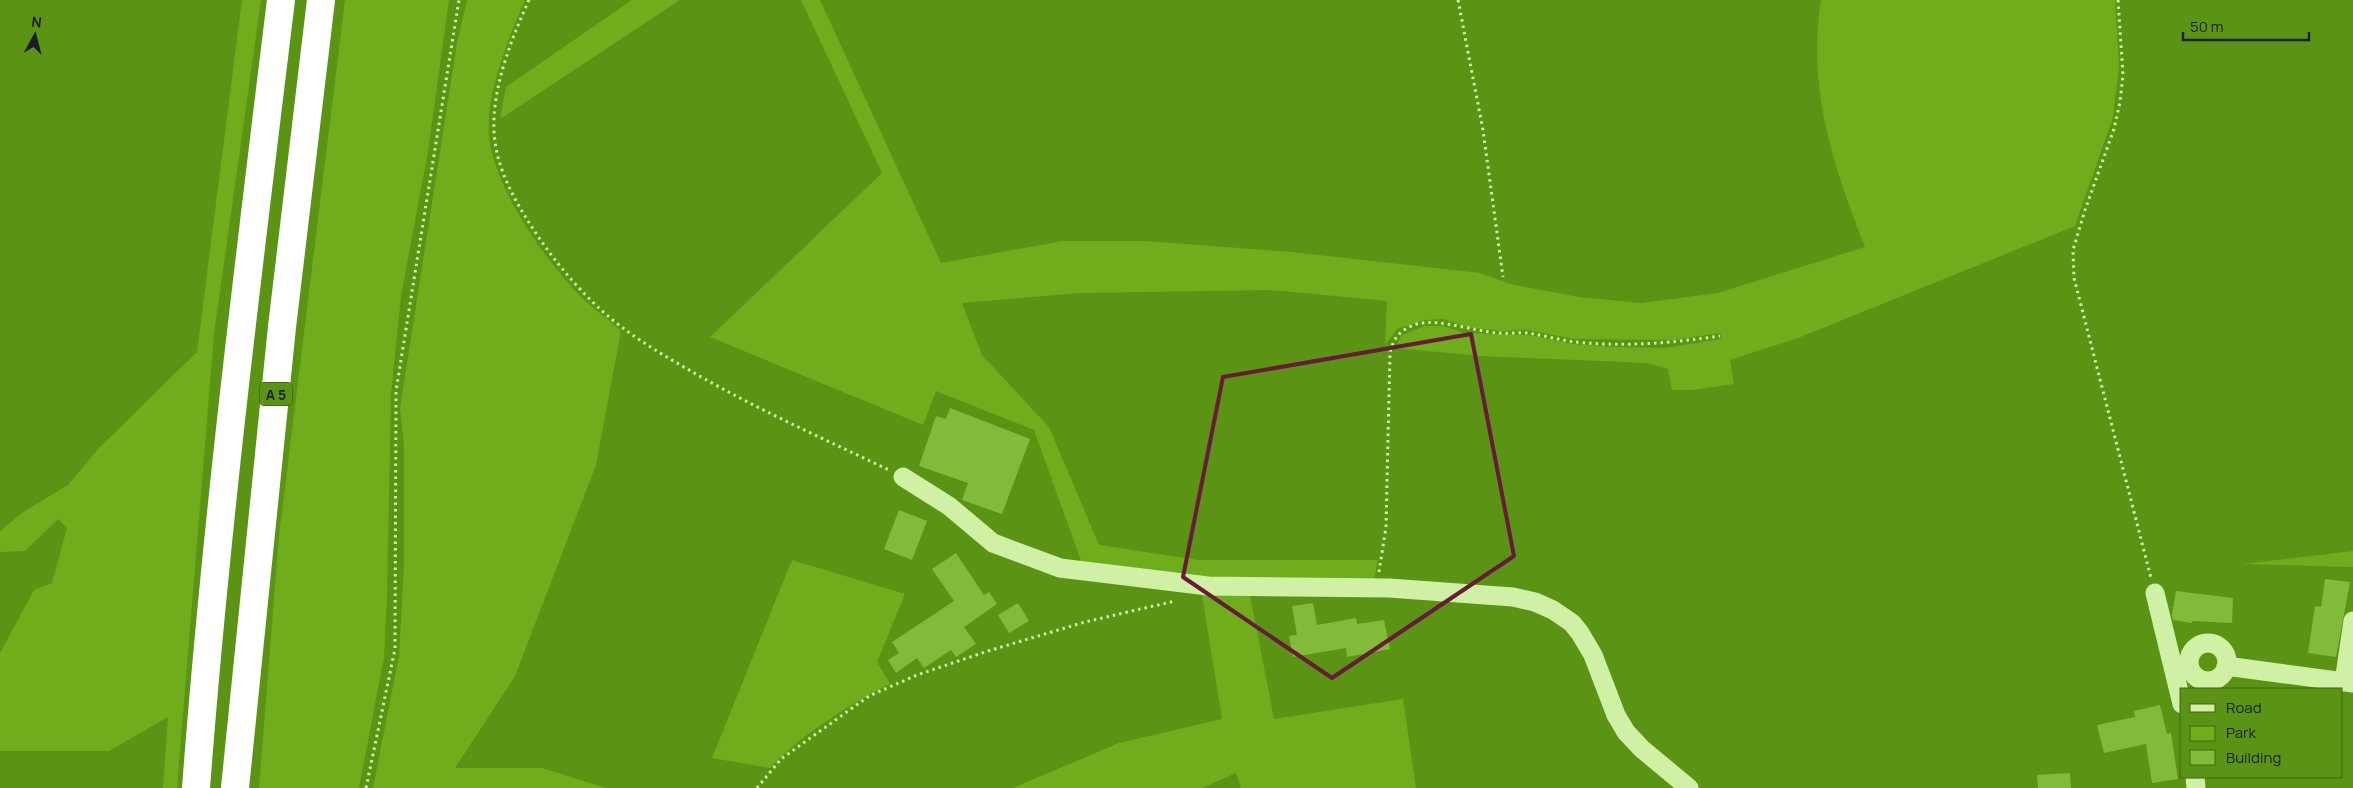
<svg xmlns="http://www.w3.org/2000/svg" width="2353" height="788" font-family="Manrope,sans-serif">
<rect width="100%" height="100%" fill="#5b9415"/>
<!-- green -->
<path fill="#6fad1d" d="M242 0H261L214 334 177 788H163L168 717 109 751H0V653L34 590 52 583 67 528 58 519 25 551 0 552V531L23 512 68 485 98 449 197 352Z
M345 0H449L428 151 401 296 391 394 387 596 384 657 359 788H259L279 536Z
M467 0H525C509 37 485 95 489 136 494 188 546 262 583 299 595 310 609 320 621 331L596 465 515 676 455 768H542L606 788H373L399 656 404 566V446L400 408 457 43Z
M632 0H680L500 119 506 87Z
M801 0H820L941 263 1063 241H1145L1291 252 1480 273 1510 284 1579 297 1641 303 1718 293 1865 247C1833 165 1807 89 1821 0H2115L2119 67 2113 117 2075 226 1798 338 1730 360 1734 384 1692 390H1672L1668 369 1647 363 1481 356 1395 348 1401 336 1424 326H1443L1464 333 1528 335 1573 344 1614 347 1665 348 1722 339 1720 333 1674 340 1574 339 1527 330 1500 331 1466 327 1444 319 1425 320 1397 329 1385 345 1387 301 1271 290 1080 293 962 303 982 355 1049 427 1099 545 1198 560H1378L1373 584 1230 582 1083 566 1034 430 936 391 923 425 710 337 882 173Z
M2353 551V567L2243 564Z
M792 560 905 594 877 662 890 684C854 701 797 738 770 768L712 758Z
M1214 590H1249L1274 719 1403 699 1416 788H1241L1236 773 1202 788H1013L1119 743 1222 719 1202 595Z"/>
<!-- building -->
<path fill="#82ba39" d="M950 408 1030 439 1002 514 962 500 968 483 919 466 936 416 946 419Z
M899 510 927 521 912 560 884 549Z
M956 553 984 595 989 592 997 604 964 627 976 644 956 657 951 650 924 668 917 658 896 673 888 660 899 653 892 642 954 601 932 569Z
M2325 579 2350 582 2336 657 2308 653 2315 606 2321 607Z
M2176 591 2233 598 2232 623 2192 621V623L2173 620 2172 615Z
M1018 603 1029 621 1009 633 998 615Z
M1313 603 1317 625 1356 618 1357 624 1384 620 1390 649 1347 657 1346 648 1293 657 1289 636 1297 635 1292 606Z
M2160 705 2167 734 2171 733 2178 779 2152 783 2146 744 2104 753 2097 725 2135 717 2134 711Z
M2070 773 2071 788H2038L2037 775Z"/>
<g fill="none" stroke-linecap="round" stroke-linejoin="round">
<!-- path -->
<path stroke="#d0f1a5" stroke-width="3" stroke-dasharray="2.5 4" stroke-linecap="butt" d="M529 0C512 37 492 88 494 130 495 163 511 194 528 221 548 253 572 283 600 309 628 335 663 355 696 374 759 410 824 439 889 470
M1458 0 1483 130 1503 277
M2118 0 2123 75 2120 102 2114 129 2085 210 2073 250 2074 278 2151 578
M1379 572 1386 527 1390 352C1394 337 1401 329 1417 324 1440 318 1475 332 1500 333 1509 334 1518 332 1527 333 1543 335 1559 340 1575 342 1624 347 1672 343 1720 336
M366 788 395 649 396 391 459 0
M757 788 781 759 869 696 917 675 988 651 1085 622 1175 601"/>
<!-- minor -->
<path stroke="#d0f1a5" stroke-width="19" d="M903 477 949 506 993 543 1060 568 1208 586 1389 588 1513 597 1535 602 1553 610 1572 623 1580 633 1593 655 1616 715 1626 732 1642 749 1689 788
M2155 593 2182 704
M2189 662a19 19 0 1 1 38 0a19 19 0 1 1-38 0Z
M2226 666 2353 683
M2344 682 2353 621
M2195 777 2196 788"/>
<!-- highway -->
<path stroke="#fff" stroke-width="28" d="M196 788C216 524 249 262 281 0
M235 788 282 327 321 0"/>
</g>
<!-- marked area -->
<path fill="none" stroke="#671b39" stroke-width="4" stroke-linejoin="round" d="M1471 334 1514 556 1332 678 1183 577 1223 377Z"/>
<g text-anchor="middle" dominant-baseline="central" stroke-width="5" stroke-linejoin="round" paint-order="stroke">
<!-- shield labels -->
<rect fill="#5b9415" stroke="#30411b" stroke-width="1" x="260" y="382.5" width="32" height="23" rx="4"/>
<g font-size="14" font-weight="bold" fill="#1d1d1d">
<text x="276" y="394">A 5</text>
</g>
</g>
<!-- legend -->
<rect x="2180" y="688" width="162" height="90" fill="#5b9415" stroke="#426418"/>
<rect x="2190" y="704" width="25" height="8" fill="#d0f1a5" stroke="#426418"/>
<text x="2226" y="713" font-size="15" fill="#1d1d1d">Road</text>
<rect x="2190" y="726" width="25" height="15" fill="#6fad1d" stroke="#426418"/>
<text x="2226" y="738" font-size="15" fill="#1d1d1d">Park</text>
<rect x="2190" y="750" width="25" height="15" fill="#82ba39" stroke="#426418"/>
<text x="2226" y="763" font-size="15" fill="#1d1d1d">Building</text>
<!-- north arrow -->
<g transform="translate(35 35) rotate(7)" stroke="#5b9415" stroke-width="4" paint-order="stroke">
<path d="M0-4L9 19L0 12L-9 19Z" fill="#1d1d1d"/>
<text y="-8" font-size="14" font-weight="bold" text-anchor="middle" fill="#1d1d1d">N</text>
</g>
<!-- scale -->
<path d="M2183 32v8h126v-8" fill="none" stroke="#1d1d1d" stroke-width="2.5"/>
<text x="2190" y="32" font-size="15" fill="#1d1d1d" stroke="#5b9415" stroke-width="4" paint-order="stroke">50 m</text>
</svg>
